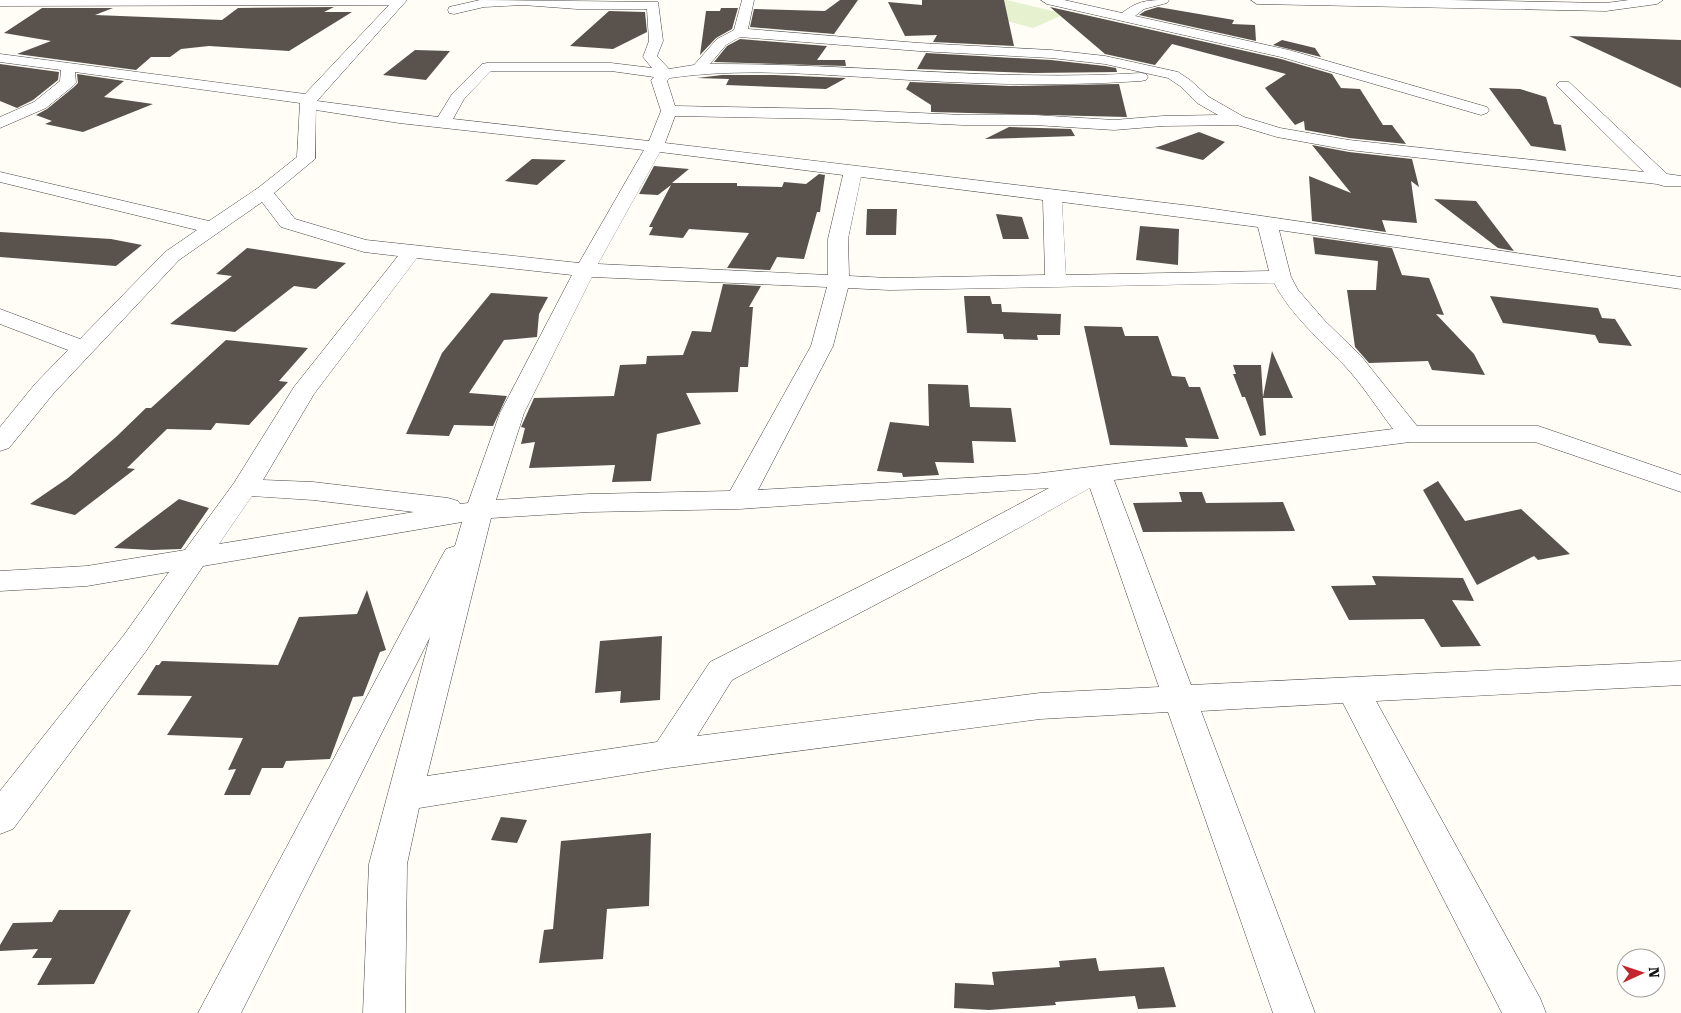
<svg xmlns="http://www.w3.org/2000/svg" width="1681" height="1013" font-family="'Roboto Serif',serif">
<rect width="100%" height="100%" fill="#fffdf5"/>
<!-- pitch -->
<path fill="#e6f2cf" d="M993 0H1007L1065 14 1033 28 965 10Z"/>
<!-- building -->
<path fill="#5a524d" d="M840 0H858L834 34 750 27 754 9 825 11Z
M922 0H1004L1014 46 933 42 937 35 905 36 888 2 922 5Z
M334 7 324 12H352L289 51 209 46 181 49 170 57H151L136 70 17 54 51 41 4 33 42 8H113L95 15 222 20 238 8Z
M1050 7 1281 59 1332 74 1341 88 1360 89 1383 125H1392L1406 144 1349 138 1305 130 1304 121 1295 125 1265 88 1286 74 1172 44 1155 65 1105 54Z
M1158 7 1234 20 1232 24 1255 25 1256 41 1139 15 1145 11Z
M721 8H738L732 29 716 38 700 55 706 11H720Z
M609 11 645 12 647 32 613 49 570 46Z
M1569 36 1681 40V88Z
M740 39 827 46 817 60H845L846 66 714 62 727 46Z
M1282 40 1315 48 1321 57 1273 45Z
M415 50 450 51 426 80 383 75Z
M926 53 1051 60 1105 66 1116 68 1117 72 1033 73 917 69Z
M0 64 59 72 58 80 33 100 17 108 0 101Z
M77 74 124 81 104 97 153 104 83 132 45 124 52 121 36 115 47 109 74 87 78 83Z
M722 75H774L846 78 826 89 726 85 729 79 697 78Z
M910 82 1010 86 1119 84 1127 117 931 112V105L906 89Z
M1489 88 1520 89 1546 97 1554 124 1561 125 1566 151 1531 146Z
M1009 127 1071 129 1075 136 985 139Z
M1199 132 1225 142 1203 160 1155 148Z
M1312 145 1349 152 1412 159 1419 187 1411 181 1417 223 1382 220 1386 232 1312 221 1309 176 1351 193Z
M532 159 566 160 537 185 505 181Z
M654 166 689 169 672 183H737V186L782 187 784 182 806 184 819 174 825 175 820 212H817L804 259 777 257 770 270 727 268 749 233 689 229 683 238 649 235 653 227H649L671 185 658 195 639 194Z
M1434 199 1476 201 1514 251 1498 248Z
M867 209H897L896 235H866Z
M996 214 1022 217 1029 239H1003Z
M1140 226 1179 229 1178 265 1136 260Z
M0 232 111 239 142 245 116 266 0 257Z
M1313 237 1392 248 1402 275 1429 278 1444 315 1436 314 1474 354 1485 375 1432 370 1428 361 1369 363 1355 347 1347 290H1376L1378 261 1315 254Z
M247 248 346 263 316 289 294 286 235 332 170 324 232 276 216 274Z
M723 284 761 286 749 307H753L748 367H740L738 392 686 393 701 424 657 434 651 481 612 482 615 465 529 468 535 442 521 444 525 428 521 427 534 398 614 396 620 365 646 364 647 356 683 355 692 331 711 332Z
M491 293 548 297 539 314 537 337 504 340 469 393 507 396 493 426 454 425 449 436 406 434 442 353Z
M964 296H990L992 304H1001L1002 312 1061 314 1060 335H1037L1038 340 1004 339 1003 334 967 333Z
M1490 296 1598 308 1602 318 1615 319 1632 346 1599 343 1595 335 1503 323Z
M1084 326 1122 327 1125 336H1158L1172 376 1185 377 1189 387H1200L1219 439 1185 438 1188 447 1110 445Z
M226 340 308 348 279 381 288 382 249 425 216 423 211 430 167 429 127 468 135 469 75 515 30 504 68 478 116 437 146 408H151Z
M1272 351 1293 398H1263L1266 435 1260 436 1245 397H1242L1233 374H1236L1233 365H1261L1263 397Z
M928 384 968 385 970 407 1011 408 1016 442 972 441 974 463 935 462 939 475 903 477 902 473 877 471 890 422 929 426Z
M1438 481 1465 521 1521 509 1570 554 1538 560 1534 556 1477 585 1423 490Z
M1179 492H1202L1206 503 1283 502 1295 531 1143 532 1133 503 1182 502Z
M179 499 209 508 181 549 152 550 114 548Z
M1372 576 1463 578 1474 601 1452 600 1481 646 1441 647 1424 619 1349 620 1331 586 1376 585Z
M367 590 386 650 380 652 363 696 353 697 330 759 286 761 283 768H262L250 795H224L236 769 228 770 243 738 167 735 192 696 137 695 156 665H159L162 661 278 665 299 617 357 614Z
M662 636 660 700 620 703 621 691 595 693 600 641Z
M501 817 527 820 517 843 491 840Z
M651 833 649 906 607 909 603 959 539 963 544 930 553 929 561 841Z
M59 910H131L94 984 37 985 52 958H32L38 949 0 951V945L13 923 52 922Z
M1096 958 1099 971 1164 967 1176 1007 1138 1009 1135 996 1055 1002 1056 1005 989 1010 954 1008 955 983 994 985 992 972 1060 967 1059 961Z"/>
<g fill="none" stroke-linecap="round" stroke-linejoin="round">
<!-- street casing -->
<g stroke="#444" stroke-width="1">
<path id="street" d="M0 0H407L317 101 438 117 452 94 482 64 487 63H611L652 68 643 57 649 41 647 9H577L523 5 484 7 454 14 449 13 448 10 449 7 480 0 658 2 663 41 657 56 669 69 694 65 717 39 734 30 742 0H754L748 29 919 43 1051 50 1105 56 1178 72 1190 80 1209 97 1244 117 1280 128 1349 140 1644 172 1556 85 1559 82H1569L1667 174 1681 176V186H1664L1657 184 1349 150 1277 137 1237 125 1163 126 1114 130 1035 125H963L832 119 675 116 665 143 1200 207 1681 277V289L1279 230 1291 277 1298 290 1325 321 1361 356 1417 426H1538L1547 429 1681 475V492L1535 442H1410L1114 480 1191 685 1681 661V685L1376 701 1540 998 1546 1013H1502L1343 703 1201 711 1315 1013H1273L1168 712 1040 719 668 768 419 808 407 864 405 1013H363L369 864 430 637 241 1013H198L442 556 446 549 455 546 462 522 203 566 146 651 13 829 0 834V791L124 635 169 572 87 586 0 591V571L87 566 185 550 234 483 294 387 398 256 364 252 281 227 262 202 179 260 53 394 9 448 0 451V427L35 384 68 350 0 324V309L80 339 165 252 197 230 0 182V172L209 221 258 188 297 157 300 103 75 72 76 83 73 86 46 108 0 128V117L34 102 60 81 61 70 0 62V54L305 94 389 5 0 6ZM740 37 919 51 1051 58 1105 64 1168 78 1180 86 1197 103 1218 115 1163 116 1114 120 1035 115H963L832 109 675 106 667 81 670 78C739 68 809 74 879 78 966 84 1053 87 1141 81L1146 80 1148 77 1146 74 1141 73C997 82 854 63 710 64L726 45ZM491 71H611L654 77 651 80 661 111 649 141 453 119 464 99ZM316 110 399 123 644 150 579 263 366 240 295 219 274 193 315 159ZM660 152 843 175 828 239V275L598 264ZM861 177 1043 200 1045 275 889 278 849 276 848 239ZM1062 202 1258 227 1269 271 1066 275ZM417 258 572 275 500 413 468 503 460 504 458 501 448 498 313 482 263 480 314 394ZM592 277 827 287 811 346 730 491 589 494 496 500 524 413ZM1274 283C1291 315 1319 339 1344 365 1362 384 1377 408 1393 429L1034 474 758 490 833 346 848 288 889 290ZM1049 488 952 540 710 662 657 742 427 776 491 518 589 512 739 509ZM1090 488 1159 687 1040 693 697 736 732 680 972 554ZM252 496 313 500 414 512 219 544Z
M1041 0H1064L1122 13C1139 0 1148 0 1169 0L1167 3 1144 9 1135 16 1289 50 1487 107 1489 110 1487 113 1481 115 1281 57 1047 4Z
M1251 0H1449L1606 3 1629 0H1663L1657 4 1606 11 1257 4Z"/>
</g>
<!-- street -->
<use href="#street" fill="#fff" fill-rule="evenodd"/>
</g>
<!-- north arrow -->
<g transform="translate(1641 973) rotate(87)"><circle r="24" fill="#ffffff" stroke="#a0a0a0"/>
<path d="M0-4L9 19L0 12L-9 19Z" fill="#c4262e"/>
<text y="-8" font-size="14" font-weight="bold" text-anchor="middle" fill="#111111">N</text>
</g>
</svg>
